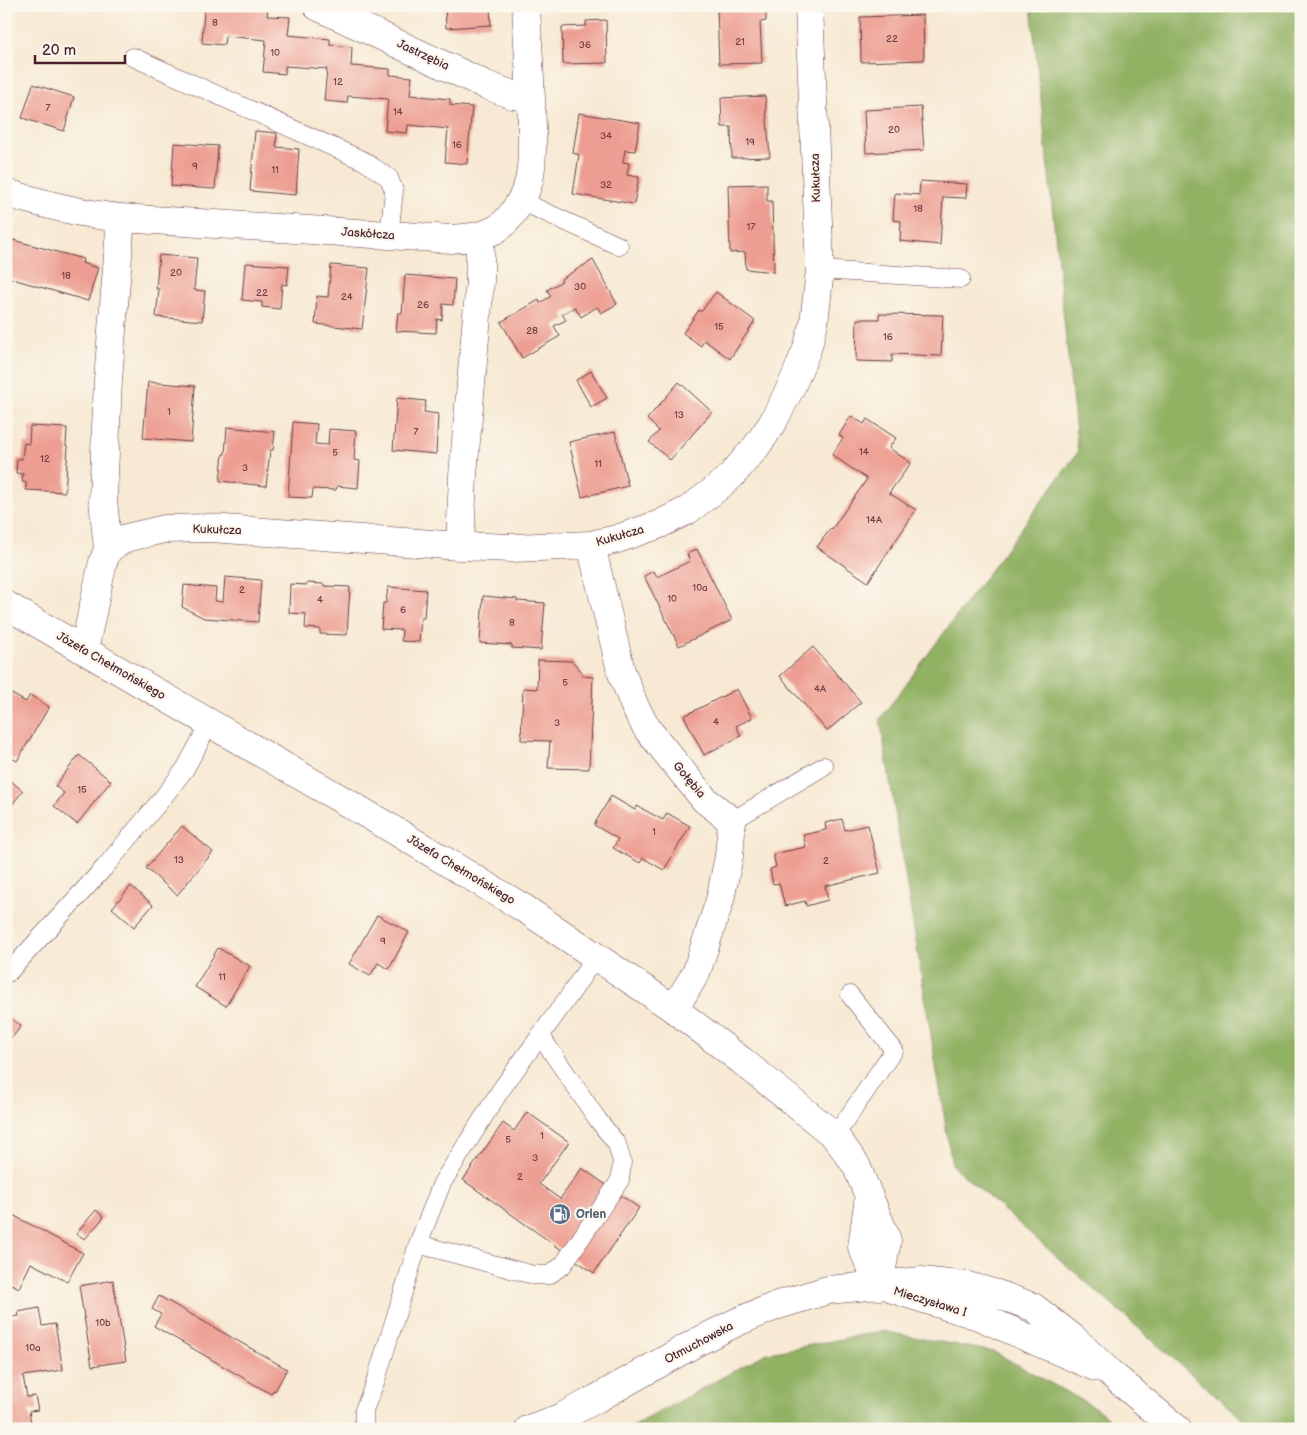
<svg xmlns="http://www.w3.org/2000/svg" width="1307" height="1435" font-family="'Balsamiq Sans',sans-serif">
<rect width="100%" height="100%" fill="#fbf7ec"/>
<filter id="ink" filterUnits="userSpaceOnUse"><feTurbulence type="fractalNoise" baseFrequency=".02" numOctaves="2"/><feDisplacementMap in="SourceGraphic" scale="10" xChannelSelector="R" yChannelSelector="G"/><feConvolveMatrix kernelMatrix="1 2 1 2 8 2 1 2 1" color-interpolation-filters="sRGB"/></filter>
<filter id="wash" filterUnits="userSpaceOnUse"><feTurbulence type="fractalNoise" baseFrequency=".0096" numOctaves="4" result="noise"/><feDisplacementMap in="SourceGraphic" scale="20" xChannelSelector="R" yChannelSelector="G"/><feGaussianBlur stdDeviation="1.12" result="paint"/><feColorMatrix in="noise" values="0 0 0 0 0 0 0 0 0 0 0 0 0 0 0 0 0 1.4 0 .05"/><feComposite in="paint" operator="in"/></filter>
<g filter="url(#wash)">
<rect width="100%" height="100%" fill="#f7e9d3"/>
<!-- forest -->
<path fill="#91b164" stroke="#6e6848" d="M1031 6H1301V1429H1254L952 1165 880 719 1078 452Z
M882 1331 994 1352 1096 1408 1122 1429H628L765 1354Z"/>
<g id="blocks">
<!-- building -->
<path fill="#ed9d91" d="M174 6H231L268 9 267 16 290 17 288 35 330 39V45L352 47 351 66 390 69V75L412 77 410 95 450 99V105L472 107 467 164 445 162 448 129 408 125 407 133 385 131 388 99 348 96 347 103 324 101 327 69 285 66V74L263 72 266 40 225 36 224 45 202 43 204 10 174 8Z
M445 6H490L491 25 446 28Z
M766 6V21L760 22 762 63 719 64 717 8Z
M923 15 924 60 861 62 860 17Z
M606 20 607 63 563 64 562 27 586 26V21Z
M33 84 74 97 64 131 22 118Z
M765 96 770 157 732 158 731 127H722L721 98Z
M921 107 924 150 866 153 864 110Z
M579 113 640 123 635 151 625 150 623 162 629 163 627 175 639 177 634 204 573 194 579 155 573 153Z
M255 131 277 133 276 147 299 149 296 195 250 191Z
M174 143 218 146 215 189 171 186Z
M920 181 967 184 966 198 943 197 940 245 900 241 901 221 893 220 895 193 919 195Z
M767 184V201H772L774 272 746 269 745 252 730 253 728 185Z
M6 238 83 259 82 263 98 268 88 301 6 277Z
M159 255 197 258 194 290 205 291 202 321 156 317 159 289H156Z
M593 260 617 304 601 313 597 307 581 317 575 307 562 314 566 320 554 326 560 336 522 358 501 322 539 300 540 303 551 296 547 290 562 281 561 279Z
M245 263 289 266 287 285 282 284 280 309 262 307V302L242 300Z
M331 265 369 268 362 329 315 324 317 296 328 297Z
M405 275 455 279 453 305 443 304 442 320 437 319 436 333 396 331 398 313H402Z
M716 292 755 321 730 359 704 340 701 346 683 333 699 310 701 312Z
M879 314 943 315 941 356 892 354V362L856 361 857 319H879Z
M591 371 607 398 591 407 576 380Z
M148 382 195 386 191 442 143 438Z
M679 382 712 412 670 460 649 442 659 431 647 419Z
M397 398 426 401 424 412 438 414 436 454 393 450Z
M851 416 864 424 867 419 896 438 889 448 911 463 889 493 916 510 868 582 817 547 831 528 832 529 867 479 832 455 843 438 839 435Z
M293 422 317 424 315 444 328 445 329 429 356 431 354 460 360 461 358 488 337 486 336 490 313 489 312 498 288 497Z
M30 426 67 428 66 446 68 447 65 492 26 490V482H22L23 474 16 473 17 459H22L24 443 29 444Z
M227 427 275 432 273 450H270L266 486 220 481 223 454H225Z
M615 432 628 486 582 497 569 442Z
M697 549 732 620 679 646 644 576 654 571 657 577 690 561 687 554Z
M225 577 261 580 258 622 204 618 182 607 184 585 216 588 215 601 223 602Z
M307 583 324 584V586L350 587 347 635 320 634V629L305 628 306 614 289 613 290 584 307 585Z
M388 587 426 590 424 618H421L419 642 401 641 402 630 381 629 383 603H386Z
M483 596 517 599V601L545 603 541 650 512 648V645L480 643Z
M813 647 861 702 827 731 780 676Z
M538 660 572 661 582 672V676L593 677 589 769 548 768 550 741 521 740 523 688 537 689Z
M737 689 752 718 736 726 741 736 704 755 684 716Z
M10 693 26 702 30 695 49 707 17 761 6 755V698Z
M79 755 111 781 77 824 54 806 64 793 55 786Z
M6 777 23 791 6 812Z
M611 796 635 810 637 806 663 820 667 813 690 826 664 870 643 858 640 863 613 848 618 839 594 825Z
M842 819 845 830 868 825 880 873 825 886 828 900 806 906 805 901 785 906 779 883 773 884 770 869 776 867 773 854 806 847 803 835 826 830 825 823Z
M182 826 213 852 177 895 146 868Z
M131 886 153 905 134 927 112 908Z
M377 915 409 932 389 969 378 963 370 976 349 964Z
M218 948 250 966 226 1006 195 987Z
M6 1015 21 1026 12 1038 6 1033Z
M527 1112 569 1142 539 1184 560 1199 582 1168 639 1208 594 1273 463 1180 503 1123 514 1131Z
M96 1210 104 1217 85 1239 76 1234Z
M11 1214 83 1253 67 1282 31 1263 19 1288 6 1281V1222Z
M113 1280 126 1361 92 1366 79 1286Z
M159 1296 287 1369 275 1391 273 1390 271 1394 154 1326 161 1314 152 1309Z
M39 1308 42 1326 55 1324 63 1370 23 1376 27 1397 35 1396 38 1410 29 1411 32 1429H6V1318L19 1316 18 1312Z"/>
</g>
</g>
<g filter="url(#ink)">
<use href="#blocks" fill-opacity="0" stroke="#643d44" stroke-width="1"/>
<g fill="none" stroke-linecap="round" stroke-linejoin="round">
<!-- lane casing -->
<g stroke="#643d44" stroke-width="19">
<path id="lane" d="M133 57 364 161 389 178 394 191 389 236
M521 201 619 246
M820 270 961 279
M732 821 824 766
M8 973 104 868 161 800 185 769 210 723
M835 1136 894 1050 850 995
M418 1244 533 1275H549L563 1265 620 1180 622 1162 617 1144 598 1120 540 1035
M364 1429V1410L376 1380 418 1244 442 1183 500 1091 569 996 596 956"/>
</g>
<!-- street casing -->
<g stroke="#643d44" stroke-width="29">
<path id="street" d="M317 6 486 85 513 95 531 97
M6 193C44 204 81 214 121 218L451 239C466 238 481 237 495 230 510 222 525 196 529 181 533 163 532 146 532 128 531 87 528 47 526 6
M591 545 621 671 635 707 648 730 705 800 732 821 729 856 720 900 696 973 674 1009
M460 546 463 475 480 281V236
M108 549 103 500 108 380 121 218
M84 650 103 562 108 549 126 538 164 529 211 528 460 546 512 548 591 545 617 539 660 524 688 510 712 492 731 476 756 447 772 424 792 385 807 349 814 323 820 270 809 6"/>
</g>
<!-- secondary casing -->
<g stroke="#643d44" stroke-width="29">
<path id="secondary" d="M6 605 382 823 525 909 674 1009 742 1061 835 1136 856 1165 887 1240 879 1286
M869 1196 862 1247 879 1286
M895 1290 978 1316 1095 1367
M529 1429 560 1418 596 1399 697 1342 737 1322 778 1305 828 1290 921 1281 968 1286 997 1294 1033 1307 1073 1338 1110 1373 1177 1429"/>
</g>
<!-- lane -->
<use href="#lane" stroke="#fff" stroke-width="18"/>
<!-- street -->
<use href="#street" stroke="#fff" stroke-width="28"/>
<!-- secondary -->
<use href="#secondary" stroke="#fff" stroke-width="28"/>
</g>
</g>
<!-- icons -->
<defs>
<g id="fuel-disc" transform="scale(1.125)"><circle r="9.5" fill="#5c6f8a" stroke="#fbf7ec"/><path d="M-5.5-6h7V0h2V4h1.3V-2.5L3-4.5l.8-.8L6-3V5H2.5V1h-1V6h-7ZM-4.2-4.7v3.2H.2V-4.7Z" fill="#fff"/></g>
</defs>
<g fill-rule="evenodd">
<use href="#fuel-disc" x="560" y="1214"/>
</g>
<g text-anchor="middle" dominant-baseline="central" stroke-width="4.5" stroke-linejoin="round" paint-order="stroke">
<!-- number labels -->
<g font-size="10" fill="#733e44">
<text x="215" y="23">8</text>
<text x="892" y="39">22</text>
<text x="740" y="42">21</text>
<text x="585" y="45">36</text>
<text x="275" y="53">10</text>
<text x="338" y="82">12</text>
<text x="48" y="108">7</text>
<text x="398" y="112">14</text>
<text x="894" y="130">20</text>
<text x="606" y="136">34</text>
<text x="750" y="142">19</text>
<text x="457" y="145">16</text>
<text x="195" y="166">9</text>
<text x="275" y="170">11</text>
<text x="606" y="185">32</text>
<text x="918" y="209">18</text>
<text x="751" y="227">17</text>
<text x="176" y="273">20</text>
<text x="66" y="276">18</text>
<text x="580" y="287">30</text>
<text x="262" y="293">22</text>
<text x="347" y="297">24</text>
<text x="423" y="305">26</text>
<text x="719" y="327">15</text>
<text x="532" y="331">28</text>
<text x="888" y="337">16</text>
<text x="169" y="412">1</text>
<text x="679" y="415">13</text>
<text x="416" y="432">7</text>
<text x="864" y="452">14</text>
<text x="335" y="453">5</text>
<text x="45" y="459">12</text>
<text x="598" y="464">11</text>
<text x="245" y="468">3</text>
<text x="874" y="520">14A</text>
<text x="700" y="588">10a</text>
<text x="242" y="590">2</text>
<text x="672" y="599">10</text>
<text x="320" y="600">4</text>
<text x="403" y="610">6</text>
<text x="512" y="623">8</text>
<text x="565" y="683">5</text>
<text x="820" y="689">4A</text>
<text x="716" y="722">4</text>
<text x="557" y="723">3</text>
<text x="82" y="790">15</text>
<text x="654" y="832">1</text>
<text x="179" y="860">13</text>
<text x="826" y="861">2</text>
<text x="383" y="941">9</text>
<text x="222" y="977">11</text>
<text x="542" y="1136">1</text>
<text x="508" y="1140">5</text>
<text x="535" y="1158">3</text>
<text x="520" y="1177">2</text>
<text x="103" y="1323">10b</text>
<text x="33" y="1348">10a</text>
</g>
<!-- street labels -->
<g font-size="12" fill="#4a1f2b" stroke="#fbf7ec">
<text transform="translate(423 55) rotate(25)">Jastrzębia</text>
<text transform="translate(816 178) rotate(-92)">Kukułcza</text>
<text transform="translate(368 234) rotate(4)">Jaskółcza</text>
<text transform="translate(217 530) rotate(2)">Kukułcza</text>
<text transform="translate(620 536) rotate(-16)">Kukułcza</text>
<text transform="translate(111 666) rotate(30)">Józefa Chełmońskiego</text>
<text transform="translate(689 780) rotate(50)">Gołębia</text>
<text transform="translate(461 870) rotate(31)">Józefa Chełmońskiego</text>
<text transform="translate(930 1302) rotate(17)">Mieczysława I</text>
<text transform="translate(699 1343) rotate(-28)">Otmuchowska</text>
</g>
<!-- service labels -->
<g font-size="12" font-weight="bold" fill="#4e5e75" stroke="#fbf7ec" text-anchor="start">
<text x="576" y="1214">Orlen</text>
</g>
</g>
<!-- margin -->
<rect width="1307" height="1435" fill="none" stroke="#fbf7ec" stroke-width="25"/>
<!-- scale -->
<path d="M35 55v8h90v-8" fill="none" stroke="#4a1f2b" stroke-width="2.5"/>
<text x="42" y="55" font-size="15" fill="#4a1f2b" stroke="#fbf7ec" stroke-width="4" paint-order="stroke">20 m</text>
</svg>
